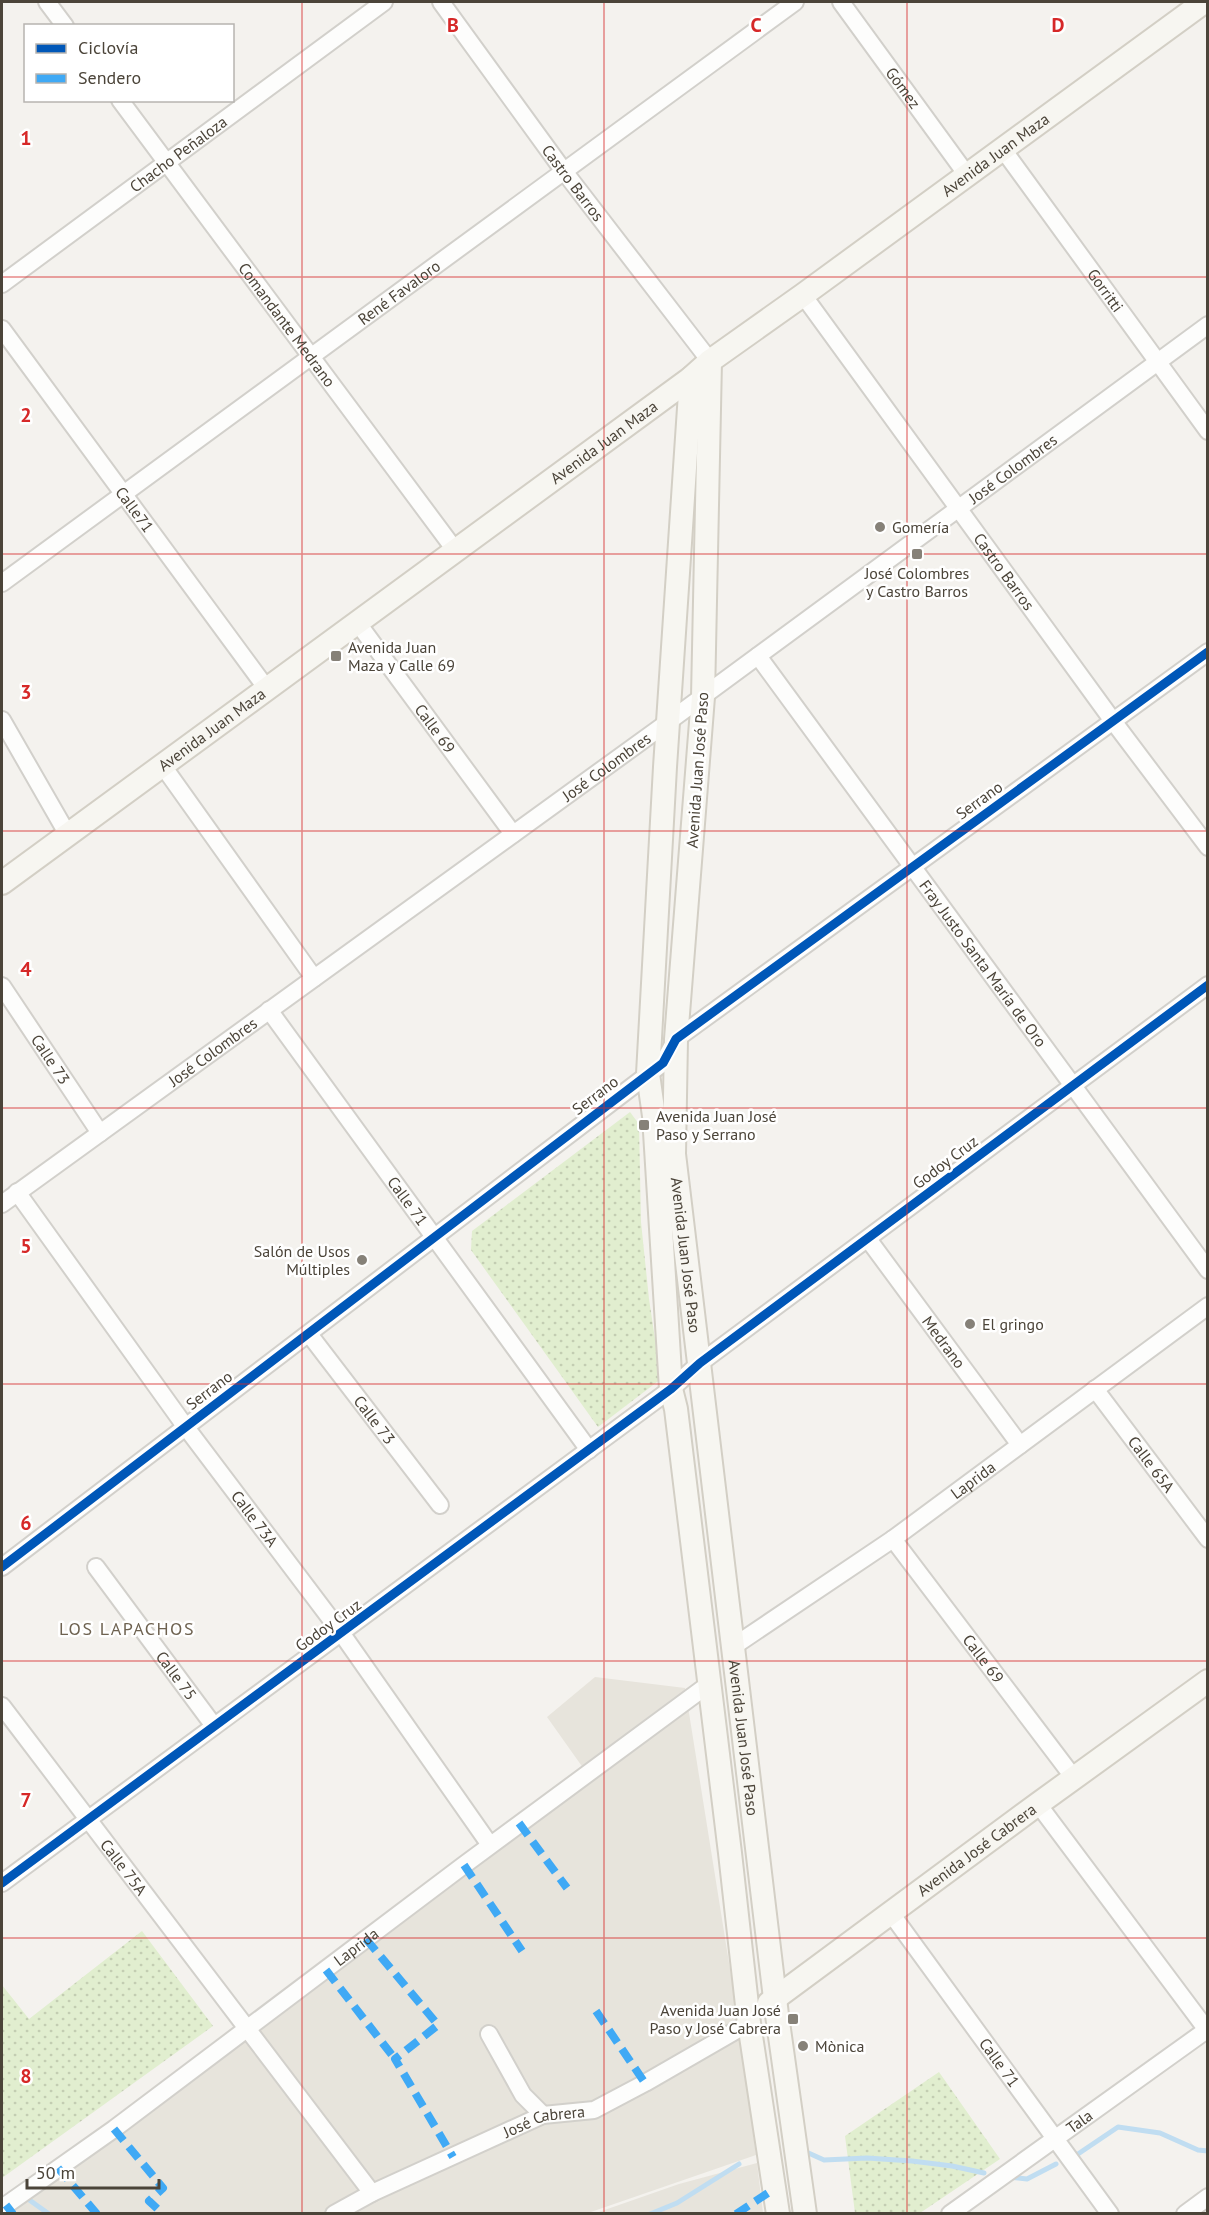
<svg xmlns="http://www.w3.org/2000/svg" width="1209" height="2215" font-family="'PT Sans',sans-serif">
<defs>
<pattern id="grass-dots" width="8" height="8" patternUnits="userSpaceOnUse" patternTransform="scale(1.5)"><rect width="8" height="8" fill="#e1eecf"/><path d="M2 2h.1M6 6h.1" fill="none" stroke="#c3cdb2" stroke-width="1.8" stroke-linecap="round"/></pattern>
</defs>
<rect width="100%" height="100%" fill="#f4f2ee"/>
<!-- residential -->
<path fill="#e7e4dc" d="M595 1677 685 1688 738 2019 756 2155 588 2213 2 2214 586 1772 547 1717Z
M757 2163 763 2213H596L679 2184Z"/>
<!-- grass -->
<path fill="url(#grass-dots)" d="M630 1112 639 1124 641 1222 649 1299 661 1379 598 1427 471 1250 472 1231Z
M142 1931 213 2026 2 2178V1985L29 2019Z
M939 2072 1000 2159 920 2213H855L845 2136Z"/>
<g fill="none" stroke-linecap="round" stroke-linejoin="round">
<!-- stream -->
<path stroke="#c0ddf1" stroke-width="5" d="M804 2151 824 2160 867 2158 912 2161 952 2166 984 2173
M1075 2156 1118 2127 1160 2133 1198 2150 1208 2151
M1009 2177 1027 2179 1056 2164
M28 2199 49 2214
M650 2214 677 2203 739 2164"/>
<!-- minor casing -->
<g stroke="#d2d0cb" stroke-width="20">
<g id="minor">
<path d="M47 2 65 26"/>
<path id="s1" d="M441 2 563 170 710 361"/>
<path id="s2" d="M841 2 967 175"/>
<path id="s3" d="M120 100 455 550"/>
<path id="s4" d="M1002 148 1208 431"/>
<path id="s5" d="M2 284 384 2"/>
<path id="s6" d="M803 295 1113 721 1208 847"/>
<path id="s7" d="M2 329 267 689"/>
<path id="s8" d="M2 583 795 2"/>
<path id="s9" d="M357 622 513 834"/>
<path id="s10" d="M758 656 1208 1270"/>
<path d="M2 720 68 835"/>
<path d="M163 766 314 978"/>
<path id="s11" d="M2 986 100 1133"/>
<path id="s12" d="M269 1010 589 1450"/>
<path id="s13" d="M17 1192 185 1426 342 1634 490 1845"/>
<path id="s14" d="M2 1204 668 722 1208 325"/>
<path id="s15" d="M868 1239 1020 1445"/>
<path id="s16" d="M309 1334 440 1505"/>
<path id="s17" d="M1095 1389 1208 1539"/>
<path id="s18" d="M893 1539 1074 1778"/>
<path d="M2 1567 663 1063 676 1039 1208 652"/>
<path id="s19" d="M96 1567 214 1726"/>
<path id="s20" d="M734 1646 893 1539 1208 1306"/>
<path id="s21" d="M2 1706C124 1869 250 2030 372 2193"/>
<path d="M1038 1804 1207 2030"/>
<path d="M2 1883 671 1389 700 1363 1208 985"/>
<path id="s22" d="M890 1912 1110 2214"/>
<path d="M489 2034 523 2095 543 2115"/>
<path id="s23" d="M2 2208 114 2129 464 1865 709 1684"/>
<path id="s24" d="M334 2214 372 2193 543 2115 594 2110 645 2083 749 2023"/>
<path id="s25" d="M950 2214 1208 2029"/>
<path d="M1185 2214 1208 2197"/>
</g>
</g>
<!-- secondary casing -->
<g stroke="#d3cfc5" stroke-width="26">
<g id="secondary">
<path id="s26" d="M710 361 703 697 676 1039 674 1154 777 2015 805 2214"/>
<path d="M691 378 665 767 648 1074 654 1116 671 1389 676 1409 730 1853 749 2023 778 2214"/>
<path id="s27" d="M2 883 691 378 710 361 803 295 1204 2"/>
<path id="s28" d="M769 2003 1038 1804 1208 1681"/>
</g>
</g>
<!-- minor -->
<use href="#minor" stroke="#fdfdfc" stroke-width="16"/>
<!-- secondary -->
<use href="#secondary" stroke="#f7f6f1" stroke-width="22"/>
<!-- quiet -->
<path stroke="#3fa9f5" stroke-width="8" stroke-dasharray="15 8" stroke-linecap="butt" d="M519 1823 567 1888
M464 1865 522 1951
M366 1939 438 2025 395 2059 453 2157
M326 1970 395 2059
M596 2011 645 2083
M114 2129 163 2188 149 2201 163 2214
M58 2168 97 2214
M6 2205 13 2214
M736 2214 774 2189"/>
<!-- cycleway casing -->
<g stroke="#fff" stroke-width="13">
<path id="cycleway" d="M2 1567 663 1063 676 1039 1208 652
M2 1883 671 1389 700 1363 1208 985"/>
</g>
<!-- cycleway -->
<use href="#cycleway" stroke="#0057b8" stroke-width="9"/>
</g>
<!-- grid -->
<path fill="none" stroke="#d62828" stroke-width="1.5" stroke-opacity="0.55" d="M302 2V2214M604 2V2214M907 2V2214M2 277H1208M2 554H1208M2 831H1208M2 1108H1208M2 1384H1208M2 1661H1208M2 1938H1208"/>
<!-- markers -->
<g fill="#868178" stroke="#fff" stroke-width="2">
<circle cx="880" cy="527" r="6"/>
<rect x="911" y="548" width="12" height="12" rx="3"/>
<rect x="330" y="650" width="12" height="12" rx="3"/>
<rect x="638" y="1119" width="12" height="12" rx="3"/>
<circle cx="362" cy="1260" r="6"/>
<circle cx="970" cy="1324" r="6"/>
<rect x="787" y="2013" width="12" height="12" rx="3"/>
<circle cx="803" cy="2046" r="6"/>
</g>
<g text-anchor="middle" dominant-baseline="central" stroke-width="5" stroke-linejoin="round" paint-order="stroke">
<!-- street labels -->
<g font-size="16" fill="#4b4439" stroke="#fff">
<text stroke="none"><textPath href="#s2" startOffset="106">Gómez</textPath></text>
<text stroke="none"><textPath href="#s5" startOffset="219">Chacho Peñaloza</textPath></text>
<text stroke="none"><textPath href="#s27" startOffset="1232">Avenida Juan Maza</textPath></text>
<text stroke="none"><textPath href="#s1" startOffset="224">Castro Barros</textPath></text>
<text stroke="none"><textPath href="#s4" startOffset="176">Gorritti</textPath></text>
<text stroke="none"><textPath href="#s8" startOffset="492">René Favaloro</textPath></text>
<text stroke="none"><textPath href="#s3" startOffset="280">Comandante Medrano</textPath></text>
<text stroke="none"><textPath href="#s27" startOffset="746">Avenida Juan Maza</textPath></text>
<text stroke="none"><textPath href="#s14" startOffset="1250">José Colombres</textPath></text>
<text stroke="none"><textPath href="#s7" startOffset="224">Calle71</textPath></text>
<text stroke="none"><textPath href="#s6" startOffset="342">Castro Barros</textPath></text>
<text stroke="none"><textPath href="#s9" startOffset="132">Calle 69</textPath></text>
<text stroke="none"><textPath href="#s27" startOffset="260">Avenida Juan Maza</textPath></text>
<text stroke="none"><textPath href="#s14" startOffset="746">José Colombres</textPath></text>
<text transform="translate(697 770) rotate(-86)">Avenida Juan José Paso</text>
<text transform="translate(979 800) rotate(-36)">Serrano</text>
<text stroke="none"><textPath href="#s10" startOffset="381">Fray Justo Santa María de Oro</textPath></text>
<text stroke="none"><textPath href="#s14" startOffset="260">José Colombres</textPath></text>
<text stroke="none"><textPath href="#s11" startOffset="88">Calle 73</textPath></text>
<text transform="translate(595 1095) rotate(-37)">Serrano</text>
<text transform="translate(945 1162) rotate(-37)">Godoy Cruz</text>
<text stroke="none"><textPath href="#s12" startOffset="236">Calle 71</textPath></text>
<text stroke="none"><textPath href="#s26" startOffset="896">Avenida Juan José Paso</textPath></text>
<text stroke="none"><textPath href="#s15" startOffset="128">Medrano</textPath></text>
<text transform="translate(209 1390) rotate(-37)">Serrano</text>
<text stroke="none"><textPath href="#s16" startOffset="108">Calle 73</textPath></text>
<text stroke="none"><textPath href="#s17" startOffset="94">Calle 65A</textPath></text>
<text stroke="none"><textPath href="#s20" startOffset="291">Laprida</textPath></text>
<text stroke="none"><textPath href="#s13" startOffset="404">Calle 73A</textPath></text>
<text transform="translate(328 1625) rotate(-36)">Godoy Cruz</text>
<text stroke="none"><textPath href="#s18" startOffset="150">Calle 69</textPath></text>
<text stroke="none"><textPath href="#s19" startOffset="135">Calle 75</textPath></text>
<text stroke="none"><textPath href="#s26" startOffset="1382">Avenida Juan José Paso</textPath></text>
<text stroke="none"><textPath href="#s28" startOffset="258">Avenida José Cabrera</textPath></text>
<text stroke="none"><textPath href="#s21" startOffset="202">Calle 75A</textPath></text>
<text stroke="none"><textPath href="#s23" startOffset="440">Laprida</textPath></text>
<text stroke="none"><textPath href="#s22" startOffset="186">Calle 71</textPath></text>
<text stroke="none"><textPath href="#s25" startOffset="159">Tala</textPath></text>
<text stroke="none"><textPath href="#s24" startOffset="231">José Cabrera</textPath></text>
</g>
<!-- poi labels -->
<g font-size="16" fill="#4b4439" stroke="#fff" text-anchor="start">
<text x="892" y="527">Gomería</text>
<text x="917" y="573" text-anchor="middle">José Colombres<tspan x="917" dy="18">y Castro Barros</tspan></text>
<text x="348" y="647">Avenida Juan<tspan x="348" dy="18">Maza y Calle 69</tspan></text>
<text x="656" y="1116">Avenida Juan José<tspan x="656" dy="18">Paso y Serrano</tspan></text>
<text x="350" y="1251" text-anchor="end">Salón de Usos<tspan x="350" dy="18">Múltiples</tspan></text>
<text x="982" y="1324">El gringo</text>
<text x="781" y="2010" text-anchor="end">Avenida Juan José<tspan x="781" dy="18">Paso y José Cabrera</tspan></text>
<text x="815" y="2046">Mònica</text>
</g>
<!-- neighbourhood labels -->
<g font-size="18" letter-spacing="1.5" fill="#6e6250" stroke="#fff">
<text x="127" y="1628">LOS LAPACHOS</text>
</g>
</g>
<g font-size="20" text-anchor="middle" font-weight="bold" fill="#d62828" stroke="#fff" stroke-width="5" stroke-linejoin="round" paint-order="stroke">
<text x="453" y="32">B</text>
<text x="756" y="32">C</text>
<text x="1058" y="32">D</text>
<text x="26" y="145">1</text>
<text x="26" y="422">2</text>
<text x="26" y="699">3</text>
<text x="26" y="976">4</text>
<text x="26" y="1253">5</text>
<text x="26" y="1530">6</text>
<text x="26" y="1807">7</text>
<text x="26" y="2083">8</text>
</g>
<!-- border -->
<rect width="1209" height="2215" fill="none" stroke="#4b4439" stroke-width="6"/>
<!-- legend -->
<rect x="24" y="24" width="210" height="78" fill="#ffffff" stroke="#b7b4b0" stroke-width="1.5"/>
<rect x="36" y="44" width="30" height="9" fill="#0057b8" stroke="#b7b4b0" stroke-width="1.5"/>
<text x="78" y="54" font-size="18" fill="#4b4439">Ciclovía</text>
<rect x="36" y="74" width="30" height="9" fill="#3fa9f5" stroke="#b7b4b0" stroke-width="1.5"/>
<text x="78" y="84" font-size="18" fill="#4b4439">Sendero</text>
<!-- scale -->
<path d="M27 2179v9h132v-9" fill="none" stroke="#4b4439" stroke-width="3"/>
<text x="36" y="2179" font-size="18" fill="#4b4439" stroke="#ffffff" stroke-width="4.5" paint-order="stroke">50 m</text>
</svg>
